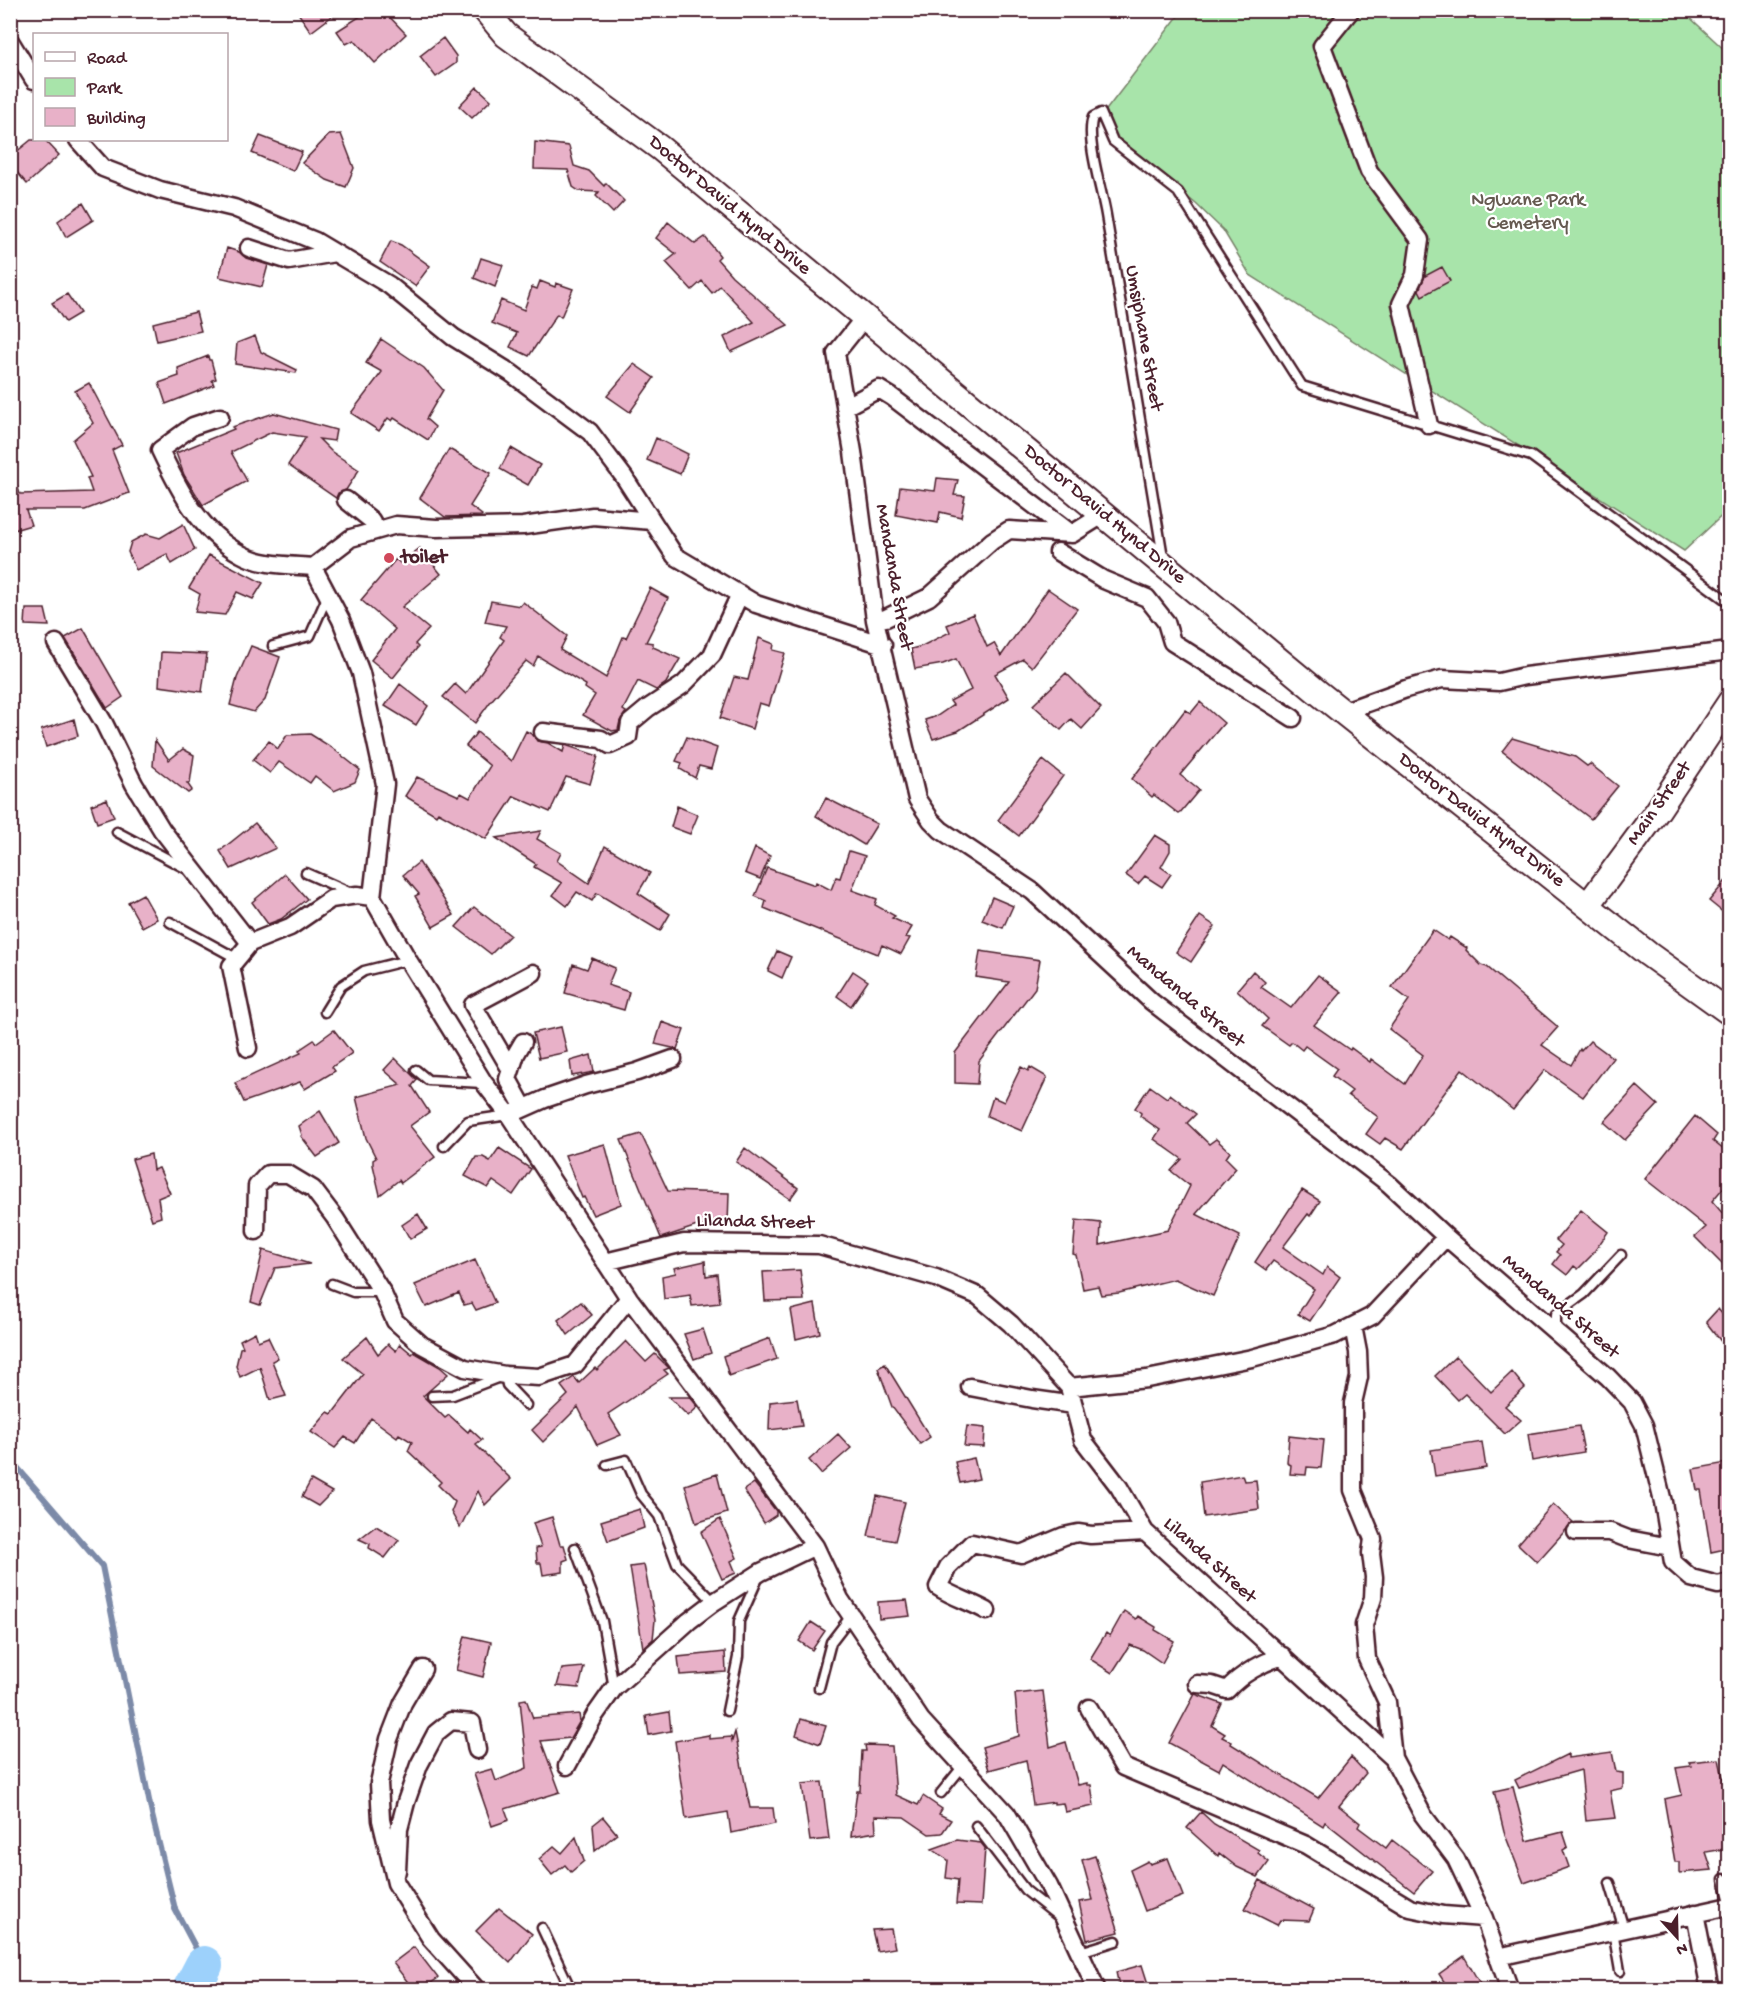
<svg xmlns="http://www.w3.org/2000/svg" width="1740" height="2000" font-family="'Gochi Hand',sans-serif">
<rect width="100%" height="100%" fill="#fff"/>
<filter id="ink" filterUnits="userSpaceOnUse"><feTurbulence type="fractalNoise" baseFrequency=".0167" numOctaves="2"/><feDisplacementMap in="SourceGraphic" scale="12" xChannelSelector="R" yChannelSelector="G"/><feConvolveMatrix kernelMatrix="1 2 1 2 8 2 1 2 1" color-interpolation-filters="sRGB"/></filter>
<g filter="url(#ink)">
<!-- green -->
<path fill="#a8e4aa" stroke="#79826a" stroke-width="1.5" d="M1182 11H1683L1729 54V509L1684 551 1250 275 1223 230 1196 204 1097 122Z"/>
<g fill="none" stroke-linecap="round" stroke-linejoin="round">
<!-- stream -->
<path stroke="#7c8aa8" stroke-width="6" d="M10 1459 102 1566 152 1815 175 1909 218 1990"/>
<!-- river -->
<path stroke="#9dd1fb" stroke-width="38" d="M191 1990 204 1965"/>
</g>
<!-- building -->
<path fill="#e8b1c8" stroke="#4a1f2b" stroke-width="1.5" d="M296 10H340L311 32Z
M370 10H383L406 34 375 63 354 40 346 44 337 31Z
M443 38 456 56V63L436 77 420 56Z
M477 87 491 100 472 118 459 106Z
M341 134 354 168 346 187 327 180 302 163 329 135Z
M260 136 302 152 293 171 252 153Z
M31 140H45L59 155 27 184 10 164V157Z
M535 142 569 146 574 166 589 171 604 186 606 183 624 201 613 213 596 196 599 192 579 191 573 187 568 170 534 169Z
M83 203 93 220 66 237 58 221Z
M668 222 695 244 705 237 720 256 717 259 732 276 788 325 731 352 724 337 754 322 720 286 712 293 702 281 692 290 666 262 676 254 656 238Z
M391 241 401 245 430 266 415 286 380 262Z
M227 248 239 252 246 258 268 265 262 287 219 277Z
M481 258 503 265 495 287 474 278Z
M1442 267 1450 281 1422 296 1419 290 1425 276Z
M540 281 555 287 556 283 573 289 561 317 557 314 529 356 510 347 517 333 492 323 501 300 524 310 532 287 537 289Z
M67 294 80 313 65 322 52 303Z
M196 312 201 331 157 341 153 323Z
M255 336 261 352 297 370 296 373 235 364 237 343Z
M381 339 424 368 443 390 426 419 435 427 428 440 394 418 392 421 388 418 379 431 351 413 382 372 366 363Z
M208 356 209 360H211L216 379 212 380 214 385 166 404 159 383 179 376 178 368Z
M634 364 654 378 630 412 607 396Z
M89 383 122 445 112 450 129 493 85 510H26L31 525 14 530 10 520V474H13L20 494 92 492 87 478 91 477 73 440 93 423 75 391Z
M274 413 336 430 334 441 319 439 332 452 359 470 346 490 338 493 336 498 288 465 306 437 272 432 231 452 247 481 203 505 184 475 176 453 234 429 232 427Z
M656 438 688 454 680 474 647 460Z
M511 448 540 465 528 485 500 469Z
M449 449 491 473 470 506 482 515 481 516 445 517 420 498Z
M937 478 958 480 954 495 965 496 961 517 940 512 938 523 896 515 900 487 935 491Z
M183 524 195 550 172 564 167 554 136 570 128 552 131 542 146 534 160 538Z
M420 548 441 574 402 607 429 629 415 644 418 647 393 678 371 660 395 629 361 600 396 559 400 563Z
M209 555 263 583 253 599 237 592 225 615 195 612 200 594 189 588Z
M650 588 668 598 646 642 653 643V647L680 659 666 683 656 690 638 681 623 710 626 712 620 721 618 730 612 731 583 715 595 695 585 688 586 685 538 656 533 666 526 661 491 701 475 723 443 697 455 684 466 694 504 640 500 637 506 626 485 622 491 601 520 606 523 602 567 636 560 650 606 678 623 637 626 638Z
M1048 589 1077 609 1032 667 1023 659 995 674 1009 698 958 731 933 739 925 720 937 716 953 705 950 701 971 690 956 659 943 664 915 669 911 649 922 646 950 632 947 625 973 614 987 647 994 643 1001 656Z
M26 609H45L49 626 25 625Z
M83 628 123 697 107 708 65 638Z
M759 638 774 644 773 650 785 653 769 706 759 703 752 729 720 718 734 677 748 680Z
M251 646 280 657 265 700 254 712 230 705 237 678Z
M161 652 207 654 202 692 159 686Z
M1066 673 1101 708 1082 729 1071 719 1061 730 1033 705Z
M400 684 428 706 416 725 385 706Z
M1200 702 1224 723 1180 775 1199 790 1179 814 1154 795 1152 797 1132 779 1185 710 1191 713Z
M74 719 78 736 46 747 41 730Z
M526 731 533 735 537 741 548 743 563 752 565 745 598 756 590 784 566 777 550 812 514 796 486 839 438 812 436 815 405 796 417 777 459 796 461 793 470 798 490 766 466 746 477 732 511 761Z
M310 734 331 747 360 770 355 782 334 791 315 776 310 783 279 762 270 773 253 760 269 741 278 749 287 735Z
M687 737 717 748 711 769 699 766 695 778 680 769 682 763 676 761Z
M1512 738 1575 757 1587 766 1590 764 1618 786 1591 819 1502 751Z
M155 740 169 760 183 749 194 755 190 783H187L192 790 188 793 153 766Z
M1043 760 1063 776 1019 836 998 820Z
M826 798 877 824 864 845 816 816Z
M107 799 114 817 97 823 91 805Z
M677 806 698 815 690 834 671 827Z
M255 823 276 848 231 869 220 851Z
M541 831 537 839 561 853 557 861 589 883 605 846 650 873 638 893 670 914 660 931 597 893 592 901 577 892 567 906 553 895 562 883 534 867 536 864 496 838Z
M1155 835 1170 844V851L1161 867 1171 874 1162 887 1145 876 1138 884 1126 875Z
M755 848 770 856 760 879 745 873Z
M849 851 865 856 852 890 877 899 875 905 895 916 892 918 912 927 906 937 910 938 901 954 882 945 878 954 786 917 764 908 766 901 755 896 767 868 815 885 816 882 831 890 836 877 840 878Z
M419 862 454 915 433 927 415 896 419 894 403 875Z
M285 874 307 899 281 919 268 924 252 902Z
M1730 876V918L1709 901Z
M143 894 157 919 142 927 128 902Z
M992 897 1013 906 1003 928 982 920Z
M474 907 510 935 491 954 456 927Z
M1200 916 1215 926 1191 962 1176 952Z
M1433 930 1448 940 1450 937 1467 948 1466 950 1481 965 1487 967 1558 1027 1542 1045 1571 1065 1580 1049 1581 1051 1590 1041 1613 1058 1583 1097 1545 1070 1513 1110 1462 1069 1403 1149 1385 1138 1380 1144 1366 1134 1378 1117 1348 1095 1352 1091 1332 1076 1337 1069 1305 1046 1302 1050 1292 1042 1289 1045 1262 1026 1268 1019 1237 990 1253 971 1265 982 1261 987 1291 1008 1318 975 1342 992 1314 1025 1350 1050 1351 1048 1370 1062 1371 1059 1405 1084 1423 1055 1389 1029 1409 1000 1392 987Z
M777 951 791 957 782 978 768 971Z
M980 951 1040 960 1035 988 979 1061 977 1084 955 1083V1053L1009 982 976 977Z
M592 958 615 968 608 985 629 992 624 1010 565 993 573 964 587 969Z
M853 971 868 981 851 1006 837 996Z
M662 1022 684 1030 677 1049 655 1044Z
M561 1027 567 1052 539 1058 533 1033Z
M334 1030 352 1053 332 1067 335 1071 305 1089 300 1082 244 1102 235 1083 301 1053 299 1050 314 1040 316 1043Z
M591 1055 594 1072 572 1076 570 1061Z
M395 1058 417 1080 412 1086 429 1112 410 1126 435 1157 401 1183 399 1180 380 1195 373 1165V1160L376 1158 366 1138 356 1097 401 1085 384 1070Z
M1021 1067 1028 1071 1030 1067 1047 1077 1022 1131 987 1116 993 1097 1004 1102Z
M1150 1086 1167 1098 1170 1094 1196 1114 1187 1123 1209 1144 1216 1139 1230 1152 1226 1158 1236 1168 1196 1214 1240 1236 1213 1296 1175 1279 1119 1293 1101 1295 1098 1286 1083 1289 1076 1255 1073 1254 1076 1220 1101 1223 1100 1245 1168 1230 1190 1186 1171 1171 1182 1159 1154 1139 1160 1130 1140 1116 1141 1113 1135 1108Z
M1637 1086 1658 1105 1625 1140 1604 1122Z
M320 1111 339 1143 317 1157 301 1136 302 1135 299 1126Z
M1695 1116 1717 1135 1713 1141 1730 1155V1180L1712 1201 1730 1222V1272L1695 1237 1706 1227 1645 1179Z
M641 1134 668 1191 729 1193 728 1224 711 1222 712 1227 697 1226 661 1238 621 1140Z
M605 1144 621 1204 593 1215 584 1197 582 1198 565 1155Z
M499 1148 531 1169 513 1195 493 1181 488 1188 465 1176 476 1157H483L490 1161Z
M745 1148 798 1188 790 1199 736 1162Z
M151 1154 153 1170 159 1168 170 1193 158 1198 161 1217 152 1220 132 1159Z
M1302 1190 1320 1201 1310 1216 1308 1214 1283 1247 1323 1275 1327 1267 1340 1277 1310 1321 1298 1314 1314 1289 1273 1261 1266 1270 1255 1262Z
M1581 1210 1608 1232 1591 1256 1578 1269 1574 1266 1567 1275 1553 1264 1560 1255 1556 1252 1562 1245 1556 1240Z
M418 1214 427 1229 410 1239 402 1225Z
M263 1250 310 1264 275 1268 260 1305 251 1302Z
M475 1260 495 1303 476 1310 472 1303 464 1305 459 1293 426 1307 415 1285Z
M705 1261 706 1276 717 1274 720 1303 692 1306 690 1295 664 1299 662 1276 676 1273 674 1268Z
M800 1270 804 1300 765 1301 763 1272Z
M581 1302 592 1315 568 1335 558 1320Z
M815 1304 820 1333 796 1339 791 1310Z
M1718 1309 1730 1323V1353L1706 1322Z
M703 1329 711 1353 694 1359 684 1334Z
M255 1332 258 1341 268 1337 278 1358 272 1361 286 1396 270 1400 260 1367 240 1377 236 1366 240 1348 243 1347 240 1340Z
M367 1337 378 1354 388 1344 396 1351 400 1344 412 1354 414 1352 440 1367 448 1374 423 1396 445 1418 449 1415 468 1432 470 1429 482 1440 476 1445 511 1479 485 1505 478 1491 460 1528 451 1512 455 1502 438 1485 441 1482 408 1451 412 1442 399 1434 397 1437 371 1418 355 1443 345 1437 335 1448 311 1432 328 1412 332 1414 363 1374 343 1358Z
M770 1338 777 1359 729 1376 723 1356Z
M626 1341 646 1362 655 1354 669 1368 664 1370 668 1374 608 1414 621 1435 597 1445 578 1407 543 1442 532 1430 568 1395 561 1386 574 1377 579 1383 595 1368 597 1370Z
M1456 1356 1491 1392 1512 1372 1525 1388 1505 1406 1521 1420 1505 1434 1465 1394 1458 1400 1435 1376Z
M885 1364 930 1437 920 1444 892 1407 878 1368Z
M669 1397H690L698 1407 688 1416Z
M797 1399 802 1426 769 1430 770 1402Z
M967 1426 985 1428 984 1447 964 1446Z
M1579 1426 1584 1452 1532 1461 1528 1434Z
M838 1434 851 1448 821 1474 809 1460Z
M1289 1436 1324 1440 1321 1468 1307 1467 1306 1475 1290 1474 1291 1465 1287 1463Z
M1482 1442 1486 1468 1435 1476 1431 1450Z
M974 1458 979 1479 960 1483 955 1462Z
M1726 1463 1730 1484V1548L1711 1552 1701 1490H1697L1693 1469Z
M717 1474 727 1513 696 1523 685 1485Z
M1242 1475 1244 1481 1256 1480 1259 1509 1204 1517 1200 1482Z
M311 1480 332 1492 318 1506 302 1497Z
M754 1483 776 1511V1515L764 1523 744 1490Z
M877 1496 905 1502 895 1541 868 1536Z
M1553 1504 1573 1522 1537 1562 1518 1544Z
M640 1509 644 1528 608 1541 601 1521Z
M552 1517 560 1545H564L568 1559 563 1561V1572L543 1575 541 1563H537L536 1548 541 1547 533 1523Z
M720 1519 737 1558 731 1561 736 1573 722 1579 701 1532Z
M376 1526 399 1540 385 1558 369 1548 370 1544 359 1539Z
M644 1565 655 1620 653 1639 643 1648 630 1567Z
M907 1600 910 1616 879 1619 878 1602Z
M1124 1611 1136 1619 1138 1616 1156 1627 1155 1630 1174 1641 1162 1663 1143 1650 1130 1645 1112 1673 1090 1659 1106 1633 1110 1636Z
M811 1622 825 1631 812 1650 799 1641Z
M465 1636 491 1642 483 1677 456 1670Z
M725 1652 726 1672 680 1675 678 1657Z
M584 1667 579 1688 557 1686 562 1669Z
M1043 1691 1050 1747 1066 1742 1078 1785 1087 1783V1785H1091L1094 1806 1065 1812 1063 1803 1054 1804V1802L1033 1805 1026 1760 989 1770 982 1747 1019 1736 1015 1694Z
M1195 1694 1222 1704 1212 1726 1225 1734 1222 1737 1232 1742 1231 1744 1318 1798 1351 1757 1366 1773 1339 1806 1360 1823 1358 1827 1386 1848 1392 1840 1432 1871 1414 1892 1325 1822 1323 1826 1223 1762 1219 1770 1169 1743Z
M526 1699 533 1718 579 1714 580 1721 570 1738 541 1741 560 1792 505 1809 509 1820 492 1826 474 1774 492 1769 496 1781 527 1768 520 1700Z
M669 1712 671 1731 649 1735 646 1716Z
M801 1719 826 1726 820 1744 796 1735Z
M735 1732 750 1808H773L775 1824 731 1833 728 1812 686 1819 675 1741 709 1735V1739L731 1737 732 1741Z
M865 1745 892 1746 896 1795 918 1805 923 1796 942 1809 939 1814 951 1820 942 1833 929 1834 904 1817 875 1816 876 1832 851 1836 857 1791H860L862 1751H866Z
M1612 1752 1616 1772 1623 1773V1788L1610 1791 1615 1818 1586 1821 1581 1770 1519 1788 1515 1780 1568 1754V1758Z
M1719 1759 1730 1810V1848L1706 1852 1712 1870 1679 1873V1862H1675L1664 1799 1682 1795 1676 1768 1691 1766 1689 1762Z
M822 1782 829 1839 810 1841 802 1784Z
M1513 1787 1527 1841 1563 1832 1568 1847 1563 1850 1569 1867 1524 1883 1504 1832 1494 1791Z
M1201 1812 1214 1824 1259 1850 1258 1853 1269 1862 1258 1877 1237 1867 1219 1853 1218 1856 1187 1828Z
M603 1817 617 1834 595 1851 593 1825Z
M576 1837 584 1861 571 1872 565 1865 552 1875 539 1859 554 1846 562 1853Z
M957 1840 981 1843 985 1848 981 1905 956 1904 958 1880 946 1878 948 1860 932 1849Z
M1095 1856 1119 1932 1087 1940 1079 1902 1093 1900 1082 1860Z
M1168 1858 1183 1896 1145 1911 1130 1870 1148 1861 1150 1864Z
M1260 1880 1314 1909 1309 1921 1280 1920 1277 1925 1245 1909Z
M499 1908 532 1934 510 1963 476 1931Z
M891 1929 895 1948 877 1951 872 1930Z
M414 1947 438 1978 423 1989H418L413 1983 410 1985 393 1963Z
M1464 1956 1483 1989H1449L1439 1974Z
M1142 1965 1149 1987 1119 1986 1116 1972Z"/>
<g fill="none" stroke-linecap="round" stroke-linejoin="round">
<!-- lane casing -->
<g stroke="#4a1f2b" stroke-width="13">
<path id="lane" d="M1163 557C1144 443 1125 329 1106 215 1102 190 1085 139 1093 117L1101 113 1113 141 1178 192 1302 386 1531 456 1730 603
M273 646 310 636 328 595
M117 832 187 869
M306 873 351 893
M170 922 236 958
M325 1012 341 986 364 971 408 960
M416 1070 428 1080 483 1083
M444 1146 468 1121 509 1115
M332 1284 353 1292H381
M1556 1332V1314L1584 1294 1621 1255
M432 1396 453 1395 505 1375 507 1385 526 1405
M607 1465 626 1460 641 1494 659 1516 677 1564 714 1602
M575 1548 602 1621 614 1688
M819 1688 831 1642 851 1616
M727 1711 738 1657 739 1621 759 1576
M941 1793 963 1766
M976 1826 1025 1890 1059 1917
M1724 1879 1730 1902
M1610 1883 1624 1929
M542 1928 571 1990
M1613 1931 1620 1971
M1080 1952 1116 1941"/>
</g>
<!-- street casing -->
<g stroke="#4a1f2b" stroke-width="21">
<path id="street" d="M1351 10 1322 46 1369 171 1420 240 1415 275 1401 304 1429 425
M10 41 34 80
M78 140 103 168 160 190 234 208 315 241 389 285 453 337 511 373 590 432 624 477 675 556 756 604 883 645
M249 248 289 261 335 253
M864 318 836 353 853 452 875 620 917 799 931 820 941 830 1032 891 1152 1002 1389 1184 1446 1237 1608 1377 1632 1402 1644 1425 1663 1502 1673 1562 1691 1578 1718 1585 1730 1582
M845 407 879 389 892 397 1072 534
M220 417 193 426 160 450C179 490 200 532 241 554 262 566 290 565 313 567L351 538 396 525 436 528 523 526 593 516 652 521
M346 500 371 520 377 530
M1058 552 1104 580 1147 598 1166 622 1172 642 1293 718
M313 567 341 620 361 673 385 784 372 897
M875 620 886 618 929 597 992 541 1009 530 1072 534 1104 514
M56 643 104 723 134 784 162 830 250 943
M1342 712 1406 689 1442 679 1499 682 1525 676 1730 651
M543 732 601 739 610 745 628 737 630 723 648 708 683 685 712 655 740 594
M523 1042 516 1054 508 1079 524 1108
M248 1048 231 966 250 943 290 927 331 899 357 895 372 897 408 960 484 1083 509 1115 629 1298 815 1546 840 1599 921 1720 1007 1814 1049 1886 1097 1990
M511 1070 473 1005 533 973
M509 1115 545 1099 586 1085 637 1072 673 1059
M256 1231 257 1186 268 1174H288L313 1189 335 1218 382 1292 395 1321 422 1345 465 1368 505 1375 539 1377 575 1365 629 1298
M605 1262 684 1243 819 1245 936 1278 978 1296 1011 1324 1069 1387 1083 1440 1119 1487 1145 1532 1393 1758 1423 1815 1456 1859 1484 1918 1510 1990
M1353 1326 1358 1352 1359 1377 1353 1403V1490L1373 1539 1371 1553 1374 1577 1373 1598 1364 1625 1367 1659 1387 1702 1393 1758
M970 1387 1032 1399 1074 1405
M1069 1387 1147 1379 1252 1358 1335 1335 1372 1316 1446 1237
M1576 1532H1610L1628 1539 1670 1547
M987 1611C971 1602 953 1597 938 1587L948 1567 972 1543 1021 1554 1064 1536 1078 1533 1091 1535 1145 1532
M423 1669 403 1703 389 1739 379 1783 381 1820 396 1883 431 1939 477 1990
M1197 1684 1212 1685 1227 1690C1241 1674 1263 1662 1283 1656
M1089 1708 1123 1767 1306 1845 1410 1908 1443 1915 1484 1918
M567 1766 595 1715 614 1688 689 1621 714 1602 761 1572 815 1546
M397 1871 399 1829 406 1802 419 1765 436 1733 451 1721 472 1723 477 1750
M1695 1913 1710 1990
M1498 1957 1730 1906"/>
</g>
<!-- secondary casing -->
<g stroke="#4a1f2b" stroke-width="28">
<path id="secondary" d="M485 10 506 35 660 148 1315 690 1648 954 1730 1013
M1588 905 1658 810 1730 702"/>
</g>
<!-- lane -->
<use href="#lane" stroke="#fff" stroke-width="8"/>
<!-- street -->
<use href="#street" stroke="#fff" stroke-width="16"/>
<!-- secondary -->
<use href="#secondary" stroke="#fff" stroke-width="24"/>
</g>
</g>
<!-- markers -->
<circle fill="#d1495b" stroke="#fff" stroke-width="2" cx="389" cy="558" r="6"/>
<g text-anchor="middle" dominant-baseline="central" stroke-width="4.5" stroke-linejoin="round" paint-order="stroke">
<!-- park labels -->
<g font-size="20" fill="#665a51" stroke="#fff">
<text x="1528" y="201">Ngwane Park<tspan x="1528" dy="23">Cemetery</tspan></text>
</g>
<!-- street labels -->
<g font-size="20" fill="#4a1f2b" stroke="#fff">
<text transform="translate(729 206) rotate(40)">Doctor David Hynd Drive</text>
<text transform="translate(1143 338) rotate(80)">Umsiphane Street</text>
<text transform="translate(1104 515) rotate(40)">Doctor David Hynd Drive</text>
<text transform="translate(893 577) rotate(80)">Mandanda Street</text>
<text transform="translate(1660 804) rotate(-55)">Main Street</text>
<text transform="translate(1481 821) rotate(38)">Doctor David Hynd Drive</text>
<text transform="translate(1185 997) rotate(40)">Mandanda Street</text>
<text transform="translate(755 1223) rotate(1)">Lilanda Street</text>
<text transform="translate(1560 1307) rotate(41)">Mandanda Street</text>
<text transform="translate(1209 1561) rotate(42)">Lilanda Street</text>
</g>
<!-- poi labels -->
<g font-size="20" font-weight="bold" fill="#4a1f2b" stroke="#fff" text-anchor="start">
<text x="401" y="558">toilet</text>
</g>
</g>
<!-- margin -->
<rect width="1740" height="2000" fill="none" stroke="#fff" stroke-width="36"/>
<rect x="18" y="18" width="1704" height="1964" fill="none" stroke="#4a1f2b" stroke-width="2" filter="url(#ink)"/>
<!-- legend -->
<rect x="33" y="33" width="195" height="108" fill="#ffffff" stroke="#b7a5aa" stroke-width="1.5"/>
<rect x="45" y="52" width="30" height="9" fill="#ffffff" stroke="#b7a5aa" stroke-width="1.5"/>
<text x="87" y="63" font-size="18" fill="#4a1f2b">Road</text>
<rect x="45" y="78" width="30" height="18" fill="#a8e4aa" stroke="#b7a5aa" stroke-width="1.5"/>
<text x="87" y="93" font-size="18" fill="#4a1f2b">Park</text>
<rect x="45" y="108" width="30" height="18" fill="#e8b1c8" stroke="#b7a5aa" stroke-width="1.5"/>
<text x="87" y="123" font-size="18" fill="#4a1f2b">Building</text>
<!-- north arrow -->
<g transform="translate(1677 1937) rotate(158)" stroke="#ffffff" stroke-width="4.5" paint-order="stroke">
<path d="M0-4.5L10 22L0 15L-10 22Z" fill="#4a1f2b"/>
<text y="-9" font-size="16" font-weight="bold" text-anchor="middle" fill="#4a1f2b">N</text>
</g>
</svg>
